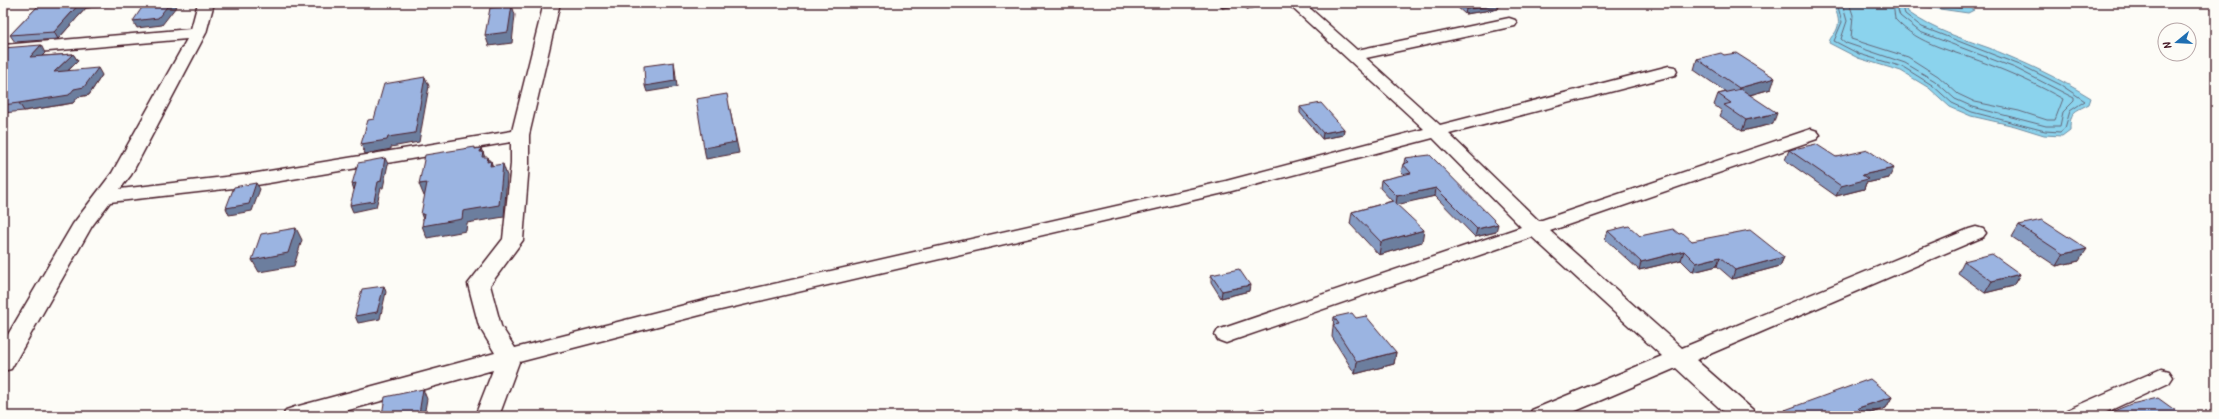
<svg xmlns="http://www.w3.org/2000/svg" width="2219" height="419" font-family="Kalam,sans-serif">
<rect width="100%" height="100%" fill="#fdfcf7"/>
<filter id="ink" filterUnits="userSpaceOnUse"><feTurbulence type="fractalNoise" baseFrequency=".025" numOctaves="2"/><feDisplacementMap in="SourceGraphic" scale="8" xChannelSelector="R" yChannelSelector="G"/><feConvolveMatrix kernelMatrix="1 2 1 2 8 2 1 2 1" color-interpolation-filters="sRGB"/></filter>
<g filter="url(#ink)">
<!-- water -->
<path fill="#8bd3ed" stroke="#718b9f" d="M1832 3 1965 4 1974 10 1968 13 1912 5 1907 8 1908 12C1933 30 1961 38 1989 48 2024 62 2059 78 2091 98L2089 104C2074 112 2070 111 2070 130L2062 136 2044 135 2015 126 1971 116 1950 107 1929 88 1901 71 1858 58 1829 43C1830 36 1835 35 1837 29 1841 21 1836 10 1832 3Z"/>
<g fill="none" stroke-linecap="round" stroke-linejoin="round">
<!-- shore -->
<path stroke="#646779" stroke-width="1" d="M1837 3 1842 22 1834 41 1859 54 1903 67 1932 85 1952 103 1972 112 2045 131 2060 132 2065 128 2070 111 2085 101 2061 85 2025 67 1922 27 1905 14 1903 7 1907 3
M1842 3 1847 21 1841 39 1846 43 1905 63 1935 81 1955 99 1973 107 2046 126H2060L2063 112 2074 101V98L2015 68 1920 32 1900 16 1898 10 1900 3
M1849 3 1853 15 1851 39 1908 57 1938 76 1958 94 1975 102 2019 111 2047 120H2055L2063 99C2038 85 2012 73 1985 63 1954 51 1918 45 1895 19L1893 3
M1924 3 1961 8 1962 3"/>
<!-- street casing -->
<g stroke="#4a1f2b" stroke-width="3">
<path id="street" d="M198 3H214L206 33 131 175 120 189 251 174 512 131 544 3H560L529 135V164L523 240 490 285 501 326 515 348 712 298 1226 181 1424 129 1287 3H1304L1357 50 1509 18 1515 20 1517 23 1515 26 1366 58 1440 125 1669 66 1675 67 1677 71 1675 75 1449 134 1539 221 1805 131 1811 129 1817 131 1820 135 1817 139 1550 231 1682 348 1969 229 1976 227 1983 229 1986 233 1983 237 1696 360 1753 410 1756 416H1728L1676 368 1564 416H1529L1532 410 1662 356 1532 237 1234 340 1226 343 1218 340 1215 335 1218 330 1521 227 1433 138 1228 192 712 312 519 362 499 416H475L493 370 327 416H283L286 410 295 407 495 353 479 326 468 284 503 239 511 164V142L251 186 110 202 92 226 11 369 3 371V343L73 224 112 173 187 39 3 55V45L191 29Z
M2161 369 2169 371 2173 377 2169 383 2098 416H2064L2067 410Z"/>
</g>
<!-- street -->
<use href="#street" fill="#fdfcf7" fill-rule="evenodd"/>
</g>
<!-- wall -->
<path fill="#859bc2" stroke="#4a1f2b" d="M41 3H129L120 5 86 8 58 39 15 42 10 35Z
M1217 3H1277L1247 9 1242 5 1222 8Z
M1456 3H1499L1500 4 1498 9 1465 14 1456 6Z
M3 48 45 53 42 56 73 54 78 61 68 71 102 75 89 95 78 97 73 103 24 111 3 113Z
M1724 55 1771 89 1750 95 1773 124 1742 131 1720 116 1722 111 1714 105 1718 94 1726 92 1694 70 1697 59Z
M1300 107 1344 129 1343 135 1322 139 1300 113Z
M1789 150 1836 157 1889 178 1866 183 1864 189 1836 196 1785 160Z
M1405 158 1496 232 1475 237 1435 196 1396 204 1422 242 1379 255 1350 224 1352 212 1392 201 1380 188 1381 180 1404 175 1401 172 1403 164 1404 163Z
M2019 225 2079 261 2056 266 2012 237Z
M1608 231 1640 236 1679 234 1692 241 1784 257 1780 266 1732 279 1717 266 1693 272 1681 260 1639 270 1605 239Z
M1964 261 2020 274 2013 286 1985 293 1958 273Z
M1211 275 1249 291 1221 298 1211 282Z
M1334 317 1356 318 1396 352 1394 364 1355 374 1332 337Z
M1892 397 1886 408 1862 416H1782L1785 410Z"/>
<!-- shaded-wall -->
<path fill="#6c7e9e" stroke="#4a1f2b" d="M80 3H129L120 5 86 8 58 39 54 32Z
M170 3H179L162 25 137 28 133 21Z
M1222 3H1242V5L1222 8Z
M1250 3H1277L1247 9V4Z
M1500 4 1498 9 1465 14 1466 9Z
M512 5 515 15 512 43 489 46 485 35Z
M41 45 45 53 34 64 30 57Z
M73 54 78 61 58 80 54 72Z
M674 62 675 68 677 87 647 92 645 86Z
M98 68 102 75 89 95 78 97 73 103 24 111 19 103 74 89Z
M425 77 429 86 419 142 391 147V149L365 154 361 144 388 137Z
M1775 78 1771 89 1735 99 1739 88Z
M729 106 739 153 706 159 704 148Z
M1777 113 1773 124 1742 131 1746 120Z
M1344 129 1343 135 1322 139 1323 133Z
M481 148 483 154V152L487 163 486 169 480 152Z
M488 157 491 165V161L495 173 487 162Z
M385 158 388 164 383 188H381L376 207 353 212 350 205 378 182Z
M503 164 507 176 504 217 467 223 466 231 427 238 422 226 425 225 421 214 463 211Z
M1894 168 1889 178 1866 183 1864 189 1836 196 1841 186 1862 175Z
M256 183 260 189 252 211 229 215 226 208Z
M356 183 354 190 352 184Z
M427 183 432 194 424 196 419 184Z
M1436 188 1435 196 1396 205 1397 196Z
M1498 224 1496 232 1475 237 1477 229Z
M296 228 302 240 294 266 259 272 252 260Z
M1424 230 1422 242 1379 255 1381 242Z
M2087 249 2079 261 2056 266 2063 254Z
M1684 251 1681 260 1639 270 1641 262Z
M1720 257 1717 266 1693 272 1696 263Z
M1784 257 1780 266 1732 279 1735 270Z
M2020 274 2013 286 1985 293 1992 281Z
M1250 285 1249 291 1221 298 1222 291Z
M384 286 386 292 380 319 358 323 355 316Z
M1396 352 1394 364 1355 374 1357 362Z
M423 389 427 399 424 416H407Z
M1892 397 1886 408 1862 416H1852L1858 408Z"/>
<!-- building -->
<path fill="#9bb4e1" stroke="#4a1f2b" d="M41 3H80L54 32 10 35Z
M145 3H170L158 18 133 21Z
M1459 3H1499L1500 4 1466 9Z
M512 5 508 32 485 35 490 8Z
M41 45 30 57 73 54 54 72 98 68 84 87 74 89 69 95 19 103 3 105V48Z
M1721 53 1724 55 1736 53 1775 78 1739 88 1697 59Z
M674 62 675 81 645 86 644 66Z
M425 77 415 133 388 137 387 140 361 144 368 120 374 119 384 84Z
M1741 89 1777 113 1746 120 1724 105 1731 103 1718 94Z
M727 94 736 142 704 148 696 99Z
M1321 103 1344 129 1323 133 1300 107Z
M1816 144 1836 157 1868 150 1894 168 1862 175 1868 179 1841 186 1789 150Z
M475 147V149L481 148 480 152H483L482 157H488L487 162 491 161 490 166 503 164 499 205 463 211 462 219 422 226 424 214H421L427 183 419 184 425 155Z
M1430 155 1498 224 1477 229 1436 188 1397 196 1381 180 1411 173 1403 164 1409 162 1405 158Z
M385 158 381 181 378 182 374 201 350 205 356 183 352 184 358 163Z
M256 183 249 204 226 208 234 187Z
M1393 201 1424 230 1381 242 1352 212Z
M2042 220 2087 249 2063 254 2019 225Z
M1629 226 1640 236 1673 229 1679 234 1683 233 1692 241 1750 230 1784 257 1735 270 1720 257 1696 263 1684 251 1641 262 1608 231Z
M296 228 288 253 252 260 261 234Z
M1992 254 2020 274 1992 281 1964 261Z
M1239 269 1250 285 1222 291 1211 275Z
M384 286 377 312 355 316 362 289Z
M1352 313 1356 318 1366 316 1396 352 1357 362 1333 325 1339 324 1334 317Z
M1870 379 1892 397 1858 408 1862 412 1852 416H1792L1785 410Z
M423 389 419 414 407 416H377L382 415 385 397Z
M2158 398 2183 416H2106L2104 415 2131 404Z
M1264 408 1269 416H1230Z
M1956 414 1958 416H1947Z"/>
</g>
<!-- margin -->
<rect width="2219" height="419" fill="none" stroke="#fdfcf7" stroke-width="16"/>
<rect x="8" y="8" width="2203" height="403" fill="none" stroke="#4a1f2b" stroke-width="1.5" filter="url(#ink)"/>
<!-- north arrow -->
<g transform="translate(2177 42) rotate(252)"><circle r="19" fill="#fdfcf7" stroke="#b5a4a5"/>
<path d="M0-3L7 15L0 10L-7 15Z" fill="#1f6fb2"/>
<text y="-6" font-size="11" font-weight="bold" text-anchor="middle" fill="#4a1f2b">N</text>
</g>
</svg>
